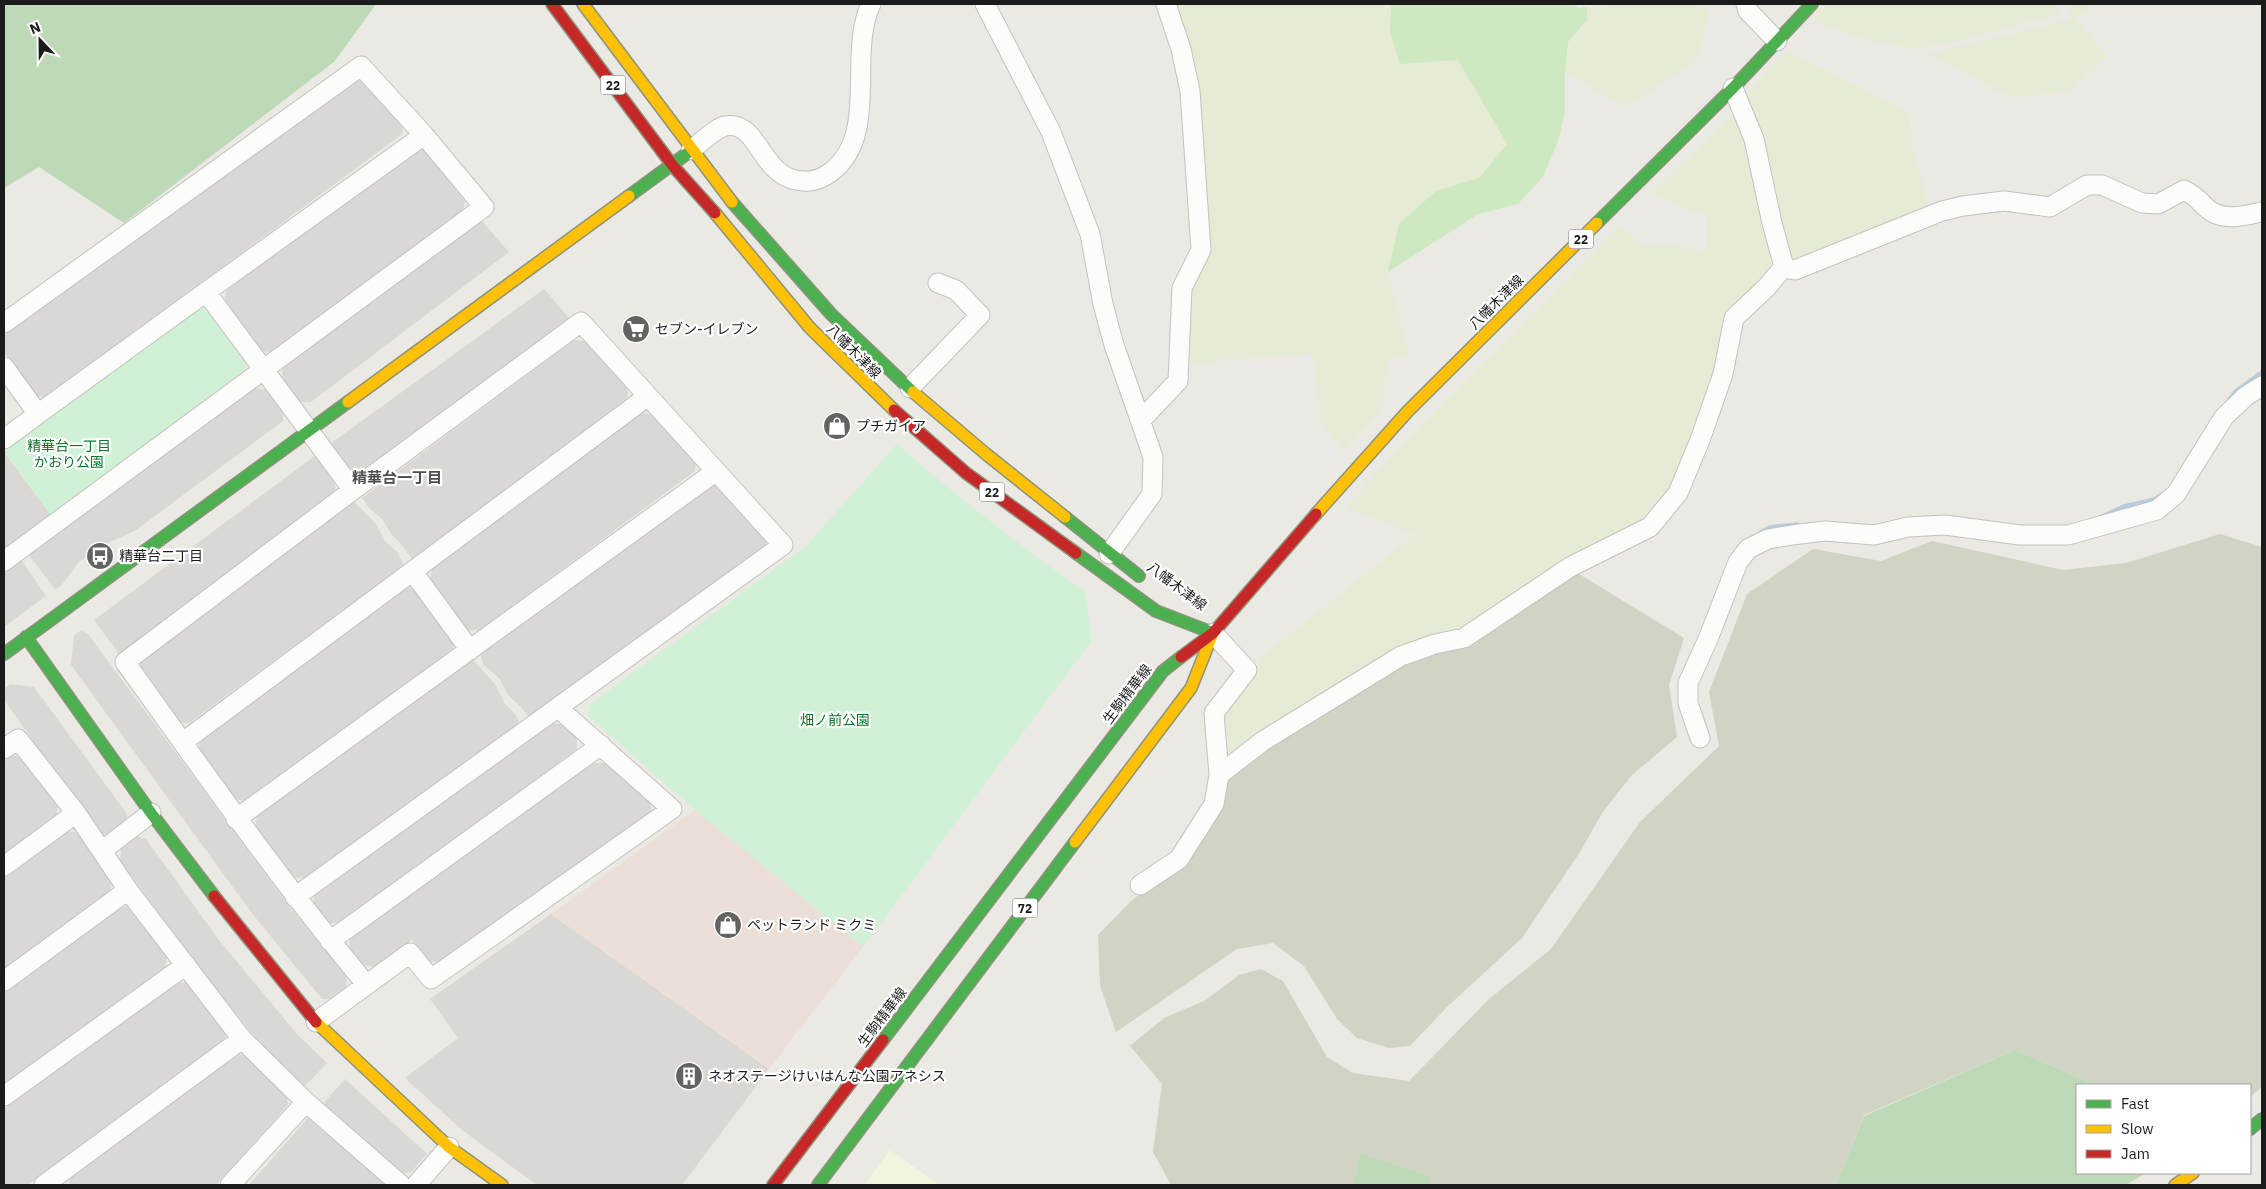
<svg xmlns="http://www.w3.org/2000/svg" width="2266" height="1189" font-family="'IBM Plex Sans','Noto Sans JP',sans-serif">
<rect width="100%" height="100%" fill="#eae9e3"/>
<!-- residential -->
<path fill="#d9d8d5" d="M353 78 366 80 403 126 402 134 47 397 35 396 4 352V339L6 333Z
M423 149 465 201 463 211 272 352 261 351 225 301 227 287 411 150Z
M481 220 509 252 311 402H299L282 378 283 366Z
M544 289 571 320 362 474 350 471 330 444Z
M574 340 584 341 628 387 627 398 413 560 400 543 392 535 382 519 369 508 362 498Z
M254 388 268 390 283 411V421L136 530 106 544 79 562 61 586 55 589 28 554Z
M638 413 653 414 696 461 695 471 480 630H466L430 580 432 567Z
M4 452 52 517 4 552Z
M316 455 335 481V494L119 654 94 620Z
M708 483 718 484 767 535 766 546 529 717 520 706 507 694 500 679 483 664 480 653Z
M354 502 376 524 385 541 397 552 404 565 189 723 176 722 139 671 142 659Z
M21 559 46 596 4 627V572Z
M404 587 414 589 453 643 452 651 246 801 234 799 199 751 200 738Z
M81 630 88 634 292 910 347 976 346 988 332 999H322L251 912 71 665 74 636Z
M472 659 495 684 505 704 516 715 519 724 304 878 291 877 255 829 257 815Z
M10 684 34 687 127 814V822L111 835 99 833 4 700V689Z
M551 723 561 724 577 737V749L338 923H326L313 907 315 893Z
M12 755 23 758 57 803V815L4 854V762Z
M590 763H606L651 801V813L441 962 427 961 412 940 376 967 362 965 349 949 350 937Z
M65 831 79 833 111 880V891L4 971V877Z
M136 836 146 839 218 939 297 1034 327 1063 303 1088 250 1031 197 965 120 860 121 848Z
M120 906 135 908 168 952 165 968 4 1087V992Z
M551 914 769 1069 682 1185H537L462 1130 405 1078 458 1038 430 999Z
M175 982 187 983 225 1027V1041L28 1185H4V1109Z
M237 1054 248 1055 287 1095 288 1105 216 1185H69L70 1176Z
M345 1079 427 1154 411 1172 401 1173 322 1105Z
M308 1118 388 1185H249Z"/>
<!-- commercial -->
<path fill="#ecdfd8" d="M695 810 863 947 769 1069 551 914Z"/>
<!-- education -->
<path fill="#f1f5dd" d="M890 1150 940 1185H864Z"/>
<!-- construction -->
<path fill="#d1d3c5" d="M2220 534 2262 547V1087L2250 1097V1085H2096L2015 1050 1864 1115 1836 1185H1429V1175L1360 1153 1353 1185H1171L1153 1152 1162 1084 1130 1046 1164 1018 1206 1000 1239 975 1261 969 1283 981 1327 1057 1353 1073 1409 1081 1489 999 1551 949 1640 822 1719 746 1709 692 1747 594 1813 549 1881 561 1932 541 2063 570 2126 563Z
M1574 571 1684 638 1669 685 1677 737 1632 775 1602 813 1580 852 1522 938 1447 1007 1410 1046 1389 1048 1357 1038 1337 1019 1304 966 1273 943 1237 949 1116 1032 1100 986 1098 935 1131 901 1182 862 1222 802 1231 774 1267 745 1398 664Z"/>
<!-- farmland -->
<path fill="#e6ebd6" d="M1173 4H1391L1390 32 1458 60 1507 144 1479 178 1436 191 1399 224 1388 273 1409 356 1387 359 1382 411 1343 451 1321 421 1312 353 1261 358 1231 359 1184 367 1185 301 1204 244Z
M1633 4H1689L1709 11 1698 59 1626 107 1565 73 1568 42 1587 20V7Z
M1825 4H2054L2059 11 2057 14 1963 40 1918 49 1873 41 1817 23 1814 17Z
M2066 4H2100L2075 17 2107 56 2070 92 2010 97 1928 54 2061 22 2074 17Z
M1786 50 1909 112 1912 146 1930 212 1797 263 1782 264 1744 96Z
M1736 110 1770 245V266L1727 315 1713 379 1696 428 1667 492 1647 521 1467 629 1226 759 1220 715 1264 655 1415 534 1347 507 1389 458 1620 225 1644 247 1671 245 1706 251V216L1651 194Z"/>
<!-- grass -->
<path fill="#cee8c1" d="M1391 4H1572L1579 8 1587 7V20L1568 42 1565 73V112L1558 142 1542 178 1518 204 1478 214 1388 272 1399 224 1436 191 1479 178 1507 144 1458 60 1400 64 1390 32Z"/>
<!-- forest -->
<path fill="#bed9b8" d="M4 4H376L335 61 124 223 39 167 4 188Z
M2015 1050 2096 1085H2077V1173H2146L2126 1185H1836L1864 1116Z
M1360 1153 1429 1175V1185H1353Z"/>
<!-- park -->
<path fill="#d1f1d7" d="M198 309 210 310 247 360 245 373 52 517 4 451Z
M897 444C958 497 1020 546 1085 592L1092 640 863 947 695 810 588 716 590 704 806 546Z"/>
<!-- parking -->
<path fill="#d8d8d5" d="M518 311 541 343 495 375 473 342Z"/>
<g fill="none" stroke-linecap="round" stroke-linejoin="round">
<!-- stream -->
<path stroke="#b7cddd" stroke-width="5.5" d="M2230 400 2236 392 2262 373
M2102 517 2124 507 2155 500 2159 497
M1761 533 1770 528 1797 525"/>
<!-- street casing -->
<g stroke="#c2c2bf" stroke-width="21">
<path id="street" d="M985 4 1051 132 1090 234 1103 304 1114 345 1153 457 1152 494 1109 554
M1746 4 1748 11 1777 41
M691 150C701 143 714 129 725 126 760 119 759 179 803 181 813 182 823 178 831 172 880 135 847 54 871 4
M1783 268 1795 270 1942 211 1963 206 2004 201 2050 207 2087 185H2102L2142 203 2158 204 2184 190C2199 197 2201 205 2212 212 2228 221 2246 215 2262 212
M206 292 424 135
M4 323 361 66 424 135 484 207 4 561
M4 367 38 414 206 292 353 490
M910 388 980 315 956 290 938 283
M1142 419 1178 381 1182 288 1201 250 1190 91 1181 49 1166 4
M4 439 38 414
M413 572 470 650
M1700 738 1688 703V683L1708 639 1738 562 1748 549 1768 539 1792 535 1825 531 1874 535 1908 527 1945 525 2020 535H2068L2157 510 2176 494 2224 417 2246 396 2262 386
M183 742 648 396
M4 749 18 739 76 813 128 890 242 1039 306 1102 230 1185
M1219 775 1263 741 1401 656 1435 644 1464 638 1570 567 1650 527 1678 493 1700 440 1723 374 1734 318 1766 288 1783 268V263L1772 223 1754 139 1733 88
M236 819 715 472
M103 850 151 813
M4 866 76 813
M1140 885 1179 859 1214 804 1219 775 1214 713 1247 670 1213 633
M295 897 783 545 581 322 353 490 125 662C204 772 280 881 366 984
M330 941 601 745
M4 981 128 890
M316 1022 410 953 431 979 672 809 558 708
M4 1096 186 965
M306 1102 401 1185
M44 1185 242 1039
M416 1185 449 1147"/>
</g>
<!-- fast casing -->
<g stroke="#8d937c" stroke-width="14">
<path id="fast" d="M629 196 689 152
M732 202 831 314 913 392
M1597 223 1733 88 1812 4
M1065 517 1139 576
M1076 553 1156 611 1213 633
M26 637 151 813 214 896
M4 654 348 402
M883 1040 1163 671 1181 657
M2250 1129 2262 1119
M818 1185 1075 842"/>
</g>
<!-- slow casing -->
<g stroke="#8d937c" stroke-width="14">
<path id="slow" d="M583 4 732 202
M715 213 810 328 894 410
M913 392 986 454 1065 517
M348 402 629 196
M1316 514 1408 411 1597 223
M1075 842 1191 688 1213 633
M316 1022 449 1147 502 1185
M2175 1185 2193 1173"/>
</g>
<!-- jam casing -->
<g stroke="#8d937c" stroke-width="14">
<path id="jam" d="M552 4 673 166 715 213
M894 410 966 473 1076 553
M1181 657 1213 633 1316 514
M214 896 316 1022
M773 1185 883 1040"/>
</g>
<!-- street -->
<use href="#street" stroke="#fcfcfb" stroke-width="19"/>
<!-- fast -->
<use href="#fast" stroke="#4caf50" stroke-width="11"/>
<!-- slow -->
<use href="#slow" stroke="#ffc107" stroke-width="11"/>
<!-- jam -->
<use href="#jam" stroke="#c62828" stroke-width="11"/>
</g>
<!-- icons -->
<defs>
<g id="supermarket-disc" transform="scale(1.4375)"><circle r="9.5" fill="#636361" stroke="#fff"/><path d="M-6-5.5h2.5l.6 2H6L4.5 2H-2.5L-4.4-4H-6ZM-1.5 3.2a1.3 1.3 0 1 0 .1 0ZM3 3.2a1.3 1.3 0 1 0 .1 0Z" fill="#fff"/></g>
<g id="shop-disc" transform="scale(1.4375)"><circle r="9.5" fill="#636361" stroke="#fff"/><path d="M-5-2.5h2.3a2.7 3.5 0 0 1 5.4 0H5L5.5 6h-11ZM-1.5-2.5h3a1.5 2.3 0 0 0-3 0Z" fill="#fff"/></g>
<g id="bus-disc" transform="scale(1.4375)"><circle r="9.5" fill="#636361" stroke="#fff"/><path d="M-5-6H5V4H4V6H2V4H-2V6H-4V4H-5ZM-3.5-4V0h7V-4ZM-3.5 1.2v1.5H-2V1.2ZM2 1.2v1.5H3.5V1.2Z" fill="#fff"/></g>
<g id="building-disc" transform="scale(1.4375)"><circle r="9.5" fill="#636361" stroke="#fff"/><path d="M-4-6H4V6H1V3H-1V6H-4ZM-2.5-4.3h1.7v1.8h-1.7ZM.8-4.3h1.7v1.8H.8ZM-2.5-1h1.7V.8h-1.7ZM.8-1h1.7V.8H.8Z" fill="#fff"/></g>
</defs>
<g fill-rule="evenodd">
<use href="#supermarket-disc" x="636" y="329"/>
<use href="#shop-disc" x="837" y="426"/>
<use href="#bus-disc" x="100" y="556"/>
<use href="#shop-disc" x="728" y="925"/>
<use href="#building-disc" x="689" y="1076"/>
</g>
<g text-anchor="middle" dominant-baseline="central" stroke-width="4.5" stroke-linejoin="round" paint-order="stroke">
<!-- shield labels -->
<g fill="#fff" stroke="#5f5f5f" stroke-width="1">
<rect x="600.5" y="75.5" width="25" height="19" rx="4"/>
<rect x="1568.5" y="229.5" width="25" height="19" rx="4"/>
<rect x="979.5" y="482.5" width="25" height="19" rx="4"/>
<rect x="1012.5" y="898.5" width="25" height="19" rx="4"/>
</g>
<g font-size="12" font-weight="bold" fill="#1b1b1b">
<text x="613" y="85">22</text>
<text x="1581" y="239">22</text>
<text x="992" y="492">22</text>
<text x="1025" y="908">72</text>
</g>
<!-- street labels -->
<g font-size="14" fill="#1b1b1b" stroke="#fff">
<text transform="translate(1496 302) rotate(-45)">八幡木津線</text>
<text transform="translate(854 351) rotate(45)">八幡木津線</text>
<text transform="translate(1177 586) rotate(37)">八幡木津線</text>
<text transform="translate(1127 694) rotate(-53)">生駒精華線</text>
<text transform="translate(882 1017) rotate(-53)">生駒精華線</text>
</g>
<!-- poi labels -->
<g font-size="14" fill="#1b1b1b" stroke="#fff" text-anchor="start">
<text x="655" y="329">セブン-イレブン</text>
<text x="856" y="426">プチガイア</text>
<text x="119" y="556">精華台二丁目</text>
<text x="747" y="925">ペットランド ミクミ</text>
<text x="708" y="1076">ネオステージけいはんな公園アネシス</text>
</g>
<!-- park labels -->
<g font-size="14" fill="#0c762b" stroke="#fff">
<text x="69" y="446">精華台一丁目<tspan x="69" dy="16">かおり公園</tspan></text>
<text x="835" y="720">畑ノ前公園</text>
</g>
<!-- neighbourhood labels -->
<g font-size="15" font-weight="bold" fill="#4e4e4e" stroke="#fff">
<text x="397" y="477">精華台一丁目</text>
</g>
</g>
<!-- border -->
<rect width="2266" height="1189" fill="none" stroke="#1b1b1b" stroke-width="10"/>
<!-- legend -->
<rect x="2076" y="1084" width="175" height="90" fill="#ffffff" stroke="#a4a4a4"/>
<rect x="2086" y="1100" width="25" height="8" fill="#4caf50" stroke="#a4a4a4"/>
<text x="2121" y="1109" font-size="15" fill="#1b1b1b">Fast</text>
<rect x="2086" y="1125" width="25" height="8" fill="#ffc107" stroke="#a4a4a4"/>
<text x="2121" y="1134" font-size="15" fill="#1b1b1b">Slow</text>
<rect x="2086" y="1150" width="25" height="8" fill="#c62828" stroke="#a4a4a4"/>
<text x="2121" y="1159" font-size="15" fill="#1b1b1b">Jam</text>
<!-- north arrow -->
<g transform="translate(40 40) rotate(338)" stroke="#ffffff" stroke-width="4" paint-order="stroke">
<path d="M0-4L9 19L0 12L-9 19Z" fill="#1b1b1b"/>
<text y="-8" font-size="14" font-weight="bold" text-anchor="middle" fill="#1b1b1b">N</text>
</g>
</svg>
